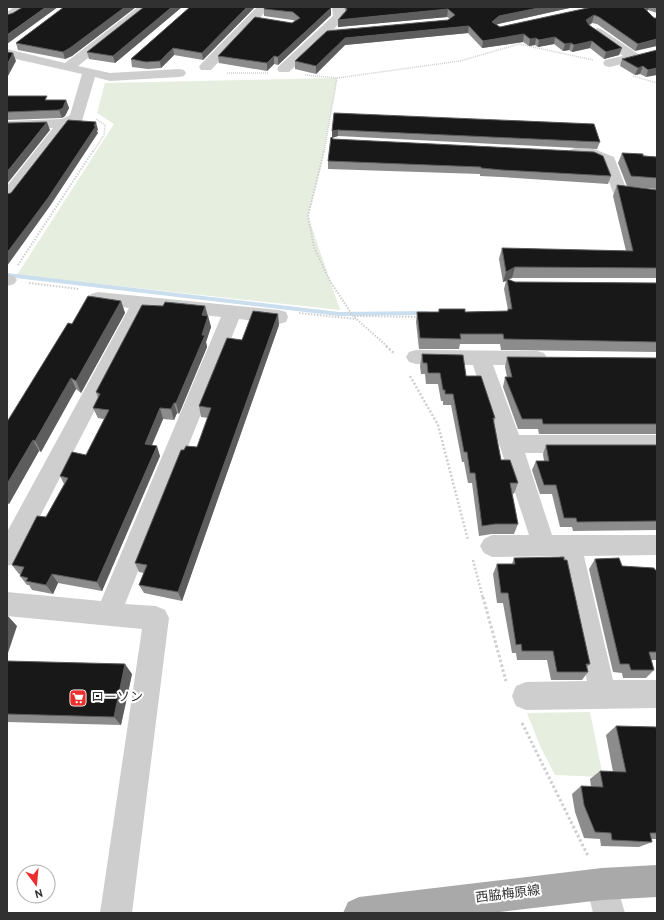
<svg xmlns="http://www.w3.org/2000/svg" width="664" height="920" font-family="Overpass,'Noto Sans JP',sans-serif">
<rect width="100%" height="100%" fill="#fff"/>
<!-- green -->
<path fill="#e6eedf" d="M337 78 321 167 308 216 340 310 17 275 114 124 97 113 105 83Z
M590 712 603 777 555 775 540 746 527 713Z"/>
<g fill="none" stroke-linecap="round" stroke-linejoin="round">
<!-- stream -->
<path fill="#cadeee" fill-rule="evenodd" d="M7 273 339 312 427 311 430 313 427 315 339 316 7 277Z"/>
<!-- path-far3 -->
<path stroke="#cecece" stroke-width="1.5" stroke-dasharray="1 1" stroke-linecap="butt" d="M227 73H268
M305 75 337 78 324 152
M633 76 657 83
M337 78 460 61 519 44 593 60
M93 152 104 135 105 125 96 119"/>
<!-- path-far2 -->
<path stroke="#cecece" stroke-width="2" stroke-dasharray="1.5 1.5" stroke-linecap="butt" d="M324 151 308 216 314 247 330 281 353 316 388 347
M18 265 93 151
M29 283 79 289
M299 313 356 319
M354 316 419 317"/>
<!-- path-far1 -->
<path stroke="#cecece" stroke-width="2.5" stroke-dasharray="2 2" stroke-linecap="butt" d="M386 346 395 354
M410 376 438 425 468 540
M473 560 483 598"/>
<!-- path -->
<path stroke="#cecece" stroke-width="3" stroke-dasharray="2.5 2.5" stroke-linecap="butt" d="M483 597 506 681
M522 723 588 856"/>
<!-- minor -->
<path fill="#cecece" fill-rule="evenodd" d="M14 7H28L11 20 7 21V12Z
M138 7H152L78 66 110 73 179 69 184 70 186 73 184 76 179 77 110 81 95 77 82 121 69 126 13 200 7 202V186L53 128 7 129V121L62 119 70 115 82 74 7 57V49L65 63Z
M257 7H270L211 70H201L199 67 201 64Z
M332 7H344L345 17 334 29 358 28 360 31 358 34 326 37 289 72H279L277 69 279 66 333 16Z
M597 28 601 29 638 54 640 57 638 60 610 67 605 66 603 63 605 60 623 56 593 35 591 32Z
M575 148 594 149 614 157 626 188 657 189V199L614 195 602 163 592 158 570 156 567 153 570 150Z
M7 274 14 276 17 280 14 284 7 286Z
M98 292 279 310 286 312 288 317 286 322 279 324 239 319 125 604 156 606 165 610 169 618 132 913H100L142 629 7 616V592L101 601 221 317 147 309 16 563 7 566V532L129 308 91 302 89 298 91 294Z
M416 350 537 351 544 353 547 358 544 363 537 365H493L519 435H657V453H525L552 535H657V555L584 556 613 680H657V708L526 710 516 706 512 696 516 686 526 682 587 681 560 556 492 557 484 553 480 546 484 539 492 535H529L473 365 416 364 409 362 406 357 409 352Z
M602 868 613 873 625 913H593L586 884 591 873Z"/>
<!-- major -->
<path fill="#a9a9a9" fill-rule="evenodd" d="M657 865V897L602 900 492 913H343L348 902 359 897 602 868Z"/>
</g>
<!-- wall -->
<path fill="#8c8c8c" d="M64 7H136L72 56 65 59 18 50 16 43Z
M144 7H182L115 63 89 59 87 52Z
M190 7H255L203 60 174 55 161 68 148 69 132 67 131 59Z
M344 7H574L498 24 496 25 500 27 592 7H657V13L648 10 647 11 654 18 635 51 597 24 592 23 589 25 622 48 619 55 604 59 590 48 572 52 569 50 563 51 554 44 538 47 535 45 529 46 523 42 482 48 468 33 345 45 316 74 295 69V61L327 31 448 20 450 19 447 17 338 27V20L345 11Z
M264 9 331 15 278 65 274 64 267 71 219 63 218 56 292 23 295 21 293 20 264 16Z
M657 50 646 77 640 74 635 75 620 66 622 59Z
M7 96 48 100H66L69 108 65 116 62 118 7 120Z
M334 113 600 142 597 149 338 136 332 138Z
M333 139 611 176 608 184 501 177 480 176V174L328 169V161Z
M622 153 657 157V189L632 187 657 190V278H512L508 279 515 282 657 283V352L501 350 500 344H460L459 349H419L416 322 417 312H438L439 309 465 312 507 311 508 310 504 289 506 281 503 282 499 259 502 248 626 251 613 196 617 185 627 186 618 163Z
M121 301 125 313 81 393 76 389 41 452 39 451 9 504 7 503V422L72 324Z
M163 306H205L211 327 206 342 207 347 179 414 177 413 174 420 163 419 152 445 160 456 102 591 58 583 53 594 32 590 29 585H27L20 576 21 574H19L12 565 46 517 64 484 60 476 86 455 104 419 98 418 93 408 98 398 96 392Z
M279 325 182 601 144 593 139 585 144 573 139 572 135 563 184 450 197 447 208 418 201 417 199 406 242 340Z
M422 354 466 376 495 418 494 423 501 460 518 483 514 494 512 493 518 524 514 534H492L479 536 472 483H468L464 462H462L451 405H443V401H441L438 384H426L425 374H421L420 366Z
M507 357 657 358V434H539L538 429H518L503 387 505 377H507L505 367Z
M546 445H657V530L573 531 572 527H560L552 494H540L532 470 536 461H544L543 454Z
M514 558 590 664 587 667 588 672 582 680H551L547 660H517L516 653H512L503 603H497L493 574 497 564H512Z
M595 559 622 566 657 570V660H651L654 670 646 678H623L622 673 613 672 589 569Z
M7 661 132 674 121 725 7 722Z
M616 726 657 732V839H651L652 842 639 847 601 846 600 839 584 838 575 812 572 794 581 786 591 787 590 779 600 771 613 772 606 735Z"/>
<!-- shaded-wall -->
<path fill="#5d5d5d" d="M46 7H58L7 44V35Z
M125 7H136L72 56 65 59 63 52Z
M172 7H182L115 63 113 56Z
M247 7H255L203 60 202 53Z
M543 7H574L498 24 491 29 492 22 499 16Z
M645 7H649L648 10 642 15 644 8Z
M331 8V15L278 65V57Z
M448 9 447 17 338 27V20Z
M594 15 592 23 585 28 586 20Z
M469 26 468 33 345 45 316 74V66L345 38Z
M524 34 523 42 482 48 483 41Z
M555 37 554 44 538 47 539 40Z
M536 38 535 45 529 46 530 39Z
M657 39V46L635 51 638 44Z
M592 41 590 48 572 52 574 45Z
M571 43 569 50 563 51 565 44Z
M173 48 174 55 161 68 160 61Z
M622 48 619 55 604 59 606 52Z
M13 53 16 61 7 78V65Z
M274 56V64L267 71V63Z
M643 66 640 74 635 75 638 68Z
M657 68V75L646 77 648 70Z
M66 100 69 108 65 116 62 118 59 110Z
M47 122 50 130 7 184V172Z
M96 122 98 130 97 131 98 133 50 206 7 266V253Z
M338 130V136L332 138V131Z
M515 267 512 278 507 280V279L506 281 503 282 506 272Z
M121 301 125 313 81 393 76 381Z
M205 306 208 317 202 315Z
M278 314 279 325 182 601 178 592Z
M208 316 211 327 206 342 207 347 179 414 176 403 202 335Z
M71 378 76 389 41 452 35 441Z
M174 403 177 413 174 420 171 409Z
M160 408 163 419 148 454 145 444Z
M33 440 39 451 9 504 7 501V484Z
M157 446 160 456 102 591 97 582Z
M52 574 58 583 53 594 46 585Z
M7 615 17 626 7 656Z
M125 664 132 674 121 725 114 717Z"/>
<!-- building -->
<path fill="#181818" stroke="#5d5d5d" d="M23 7H46L7 35V15L13 13Z
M64 7H125L70 48 63 52 16 43Z
M144 7H172L113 56 87 52Z
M190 7H247L202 53 173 48 160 61 146 62 131 59Z
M265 7H331V8L278 57 274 56 267 63 218 56 255 17 292 23 300 18 293 12 264 9Z
M346 7H543L499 16 492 22 500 27 592 7H645L644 8 654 18H657V39L638 44 599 17 594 15 586 20 589 25 622 48 606 52 592 41 574 45 571 43 565 44 555 37 539 40 536 38 530 39 524 34 483 41 469 26 345 38 316 66 295 61 327 31 448 20 455 15 448 9 338 20 347 10Z
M657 50V68L648 70 643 66 638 68 622 59Z
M7 52 13 53 7 65Z
M7 96H47L45 100H66L63 108 59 110 7 112Z
M334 113 594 124 600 142 338 130 332 131Z
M68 120 96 122 94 126H96L48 198 7 253V194L11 193Z
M47 122 7 172V123Z
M331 137 333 139 594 152 603 156 611 176 502 170 481 168V167L328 161Z
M622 153 643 154V156L657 157V178L631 176Z
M617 185 657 190V268L515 267 506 272 502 248 633 251Z
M507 279 515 282 657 283V342L504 339 503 334H460L461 339 420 338 417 312H439V309H465V312L508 311V309H512Z
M88 296 121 301 76 381 71 378 35 441 33 440 7 484V422L68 323 72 324Z
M165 302 205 306 202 315 208 316 202 335H205L176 403H174L171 409 160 408 145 444 157 446 97 582 52 574 46 585 26 581 28 578 20 576 24 567 12 565 37 516 46 517 68 478 60 476 72 452 86 455 109 410 93 408 100 394 96 392 142 305 163 306Z
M253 311 278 314 178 592 139 585 147 565 135 563 181 450H184L186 446 197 447 211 408 199 406 227 338 242 340Z
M422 354 463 355 466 376H481L495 418H493L501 460H510L518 483H510L518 524H495L482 526 475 473H470L467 452H464L453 394H445V390H443L440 373H428L427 363H423Z
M507 357 657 358V424H543L542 419H522L505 377H512Z
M546 445H657V521L577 522 576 518H564L556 485H544L536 461H549Z
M564 557V560H567L590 664H586L588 672H557L553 651H522L521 644 516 645 508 593H501L497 564H515L514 558Z
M619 558 622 566 654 568 655 570H657V652H649L654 670H631L629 664H620L595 559Z
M7 661 125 664 114 717 7 714Z
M616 726 656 727 657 732V833H650L652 842 612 840 611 833 595 832 584 805 581 786 603 787 600 771 626 772Z"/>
<!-- icons -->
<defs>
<g id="supermarket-square" transform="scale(0.9)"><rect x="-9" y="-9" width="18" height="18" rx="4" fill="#ed2e2f" stroke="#fff"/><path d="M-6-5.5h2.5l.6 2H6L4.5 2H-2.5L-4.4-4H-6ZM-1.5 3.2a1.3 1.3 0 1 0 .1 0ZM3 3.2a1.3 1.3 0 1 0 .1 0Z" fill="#fff"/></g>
</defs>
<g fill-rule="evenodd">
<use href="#supermarket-square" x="78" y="698"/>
</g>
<g text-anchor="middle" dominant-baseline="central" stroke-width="4" stroke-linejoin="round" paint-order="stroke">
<!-- near-poi labels -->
<g font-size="13" fill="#313131" stroke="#fff" text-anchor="start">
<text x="91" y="698">ローソン</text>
</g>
<!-- near-street labels -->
<g font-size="13" fill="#313131" stroke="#fff">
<text transform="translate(508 895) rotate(-7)">西脇梅原線</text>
</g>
</g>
<!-- border -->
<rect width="664" height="920" fill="none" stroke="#313131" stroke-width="16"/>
<!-- north arrow -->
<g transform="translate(36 884) rotate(164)"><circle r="19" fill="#ffffff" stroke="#adadad"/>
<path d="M0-3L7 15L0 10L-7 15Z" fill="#ed2e2f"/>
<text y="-6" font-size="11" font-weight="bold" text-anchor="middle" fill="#313131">N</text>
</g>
</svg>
